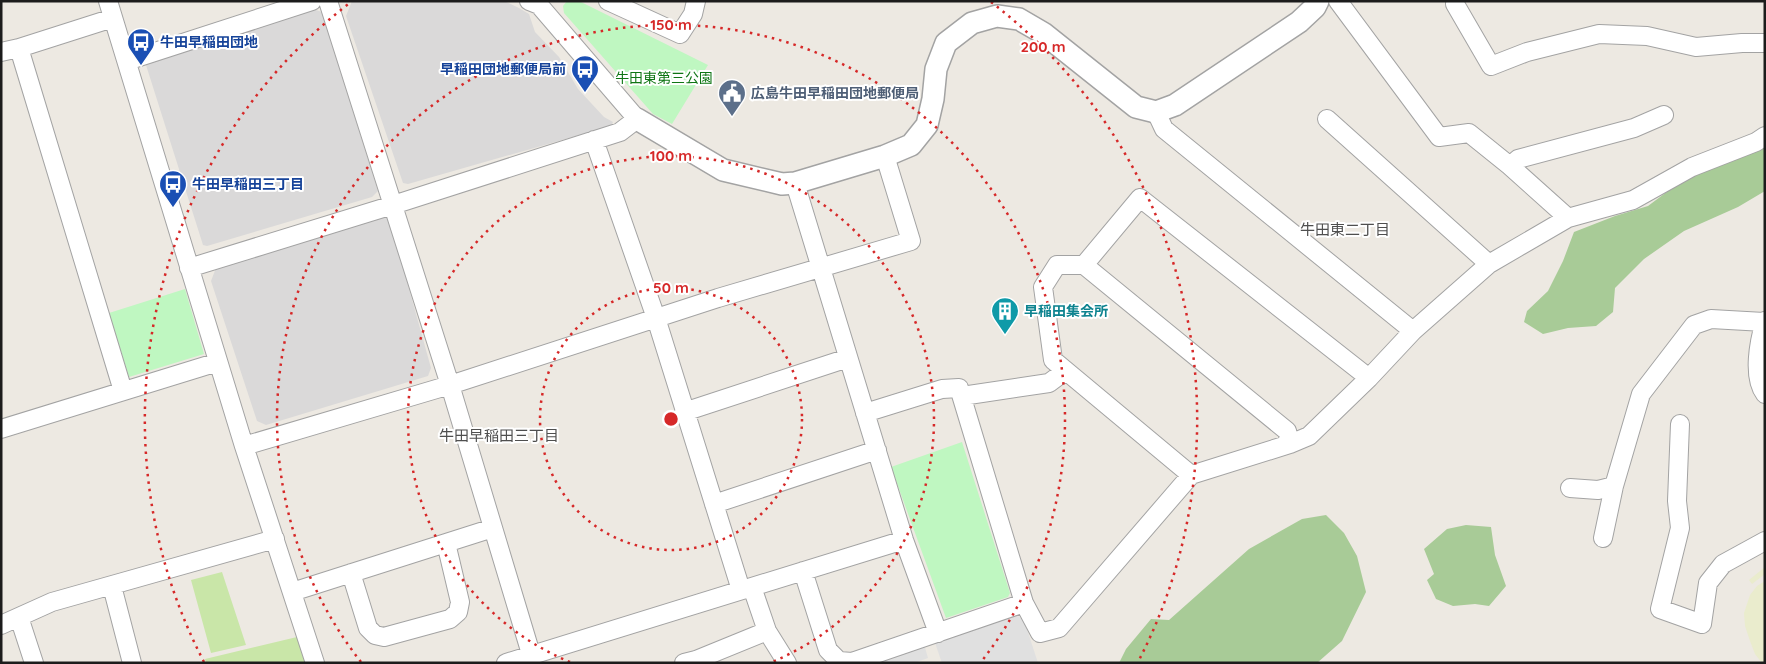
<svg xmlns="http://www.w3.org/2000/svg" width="1766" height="664" font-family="Quicksand,'Noto Sans JP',sans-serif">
<rect width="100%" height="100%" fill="#ede9e2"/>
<!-- residential -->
<path fill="#dad9d9" d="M352 1H504L519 8 529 14 535 32 559 57 578 89 604 117 613 122 611 126 408 184 403 183 346 16Z
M313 9 322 12 378 191 372 197 207 246 203 245 146 65Z
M384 216 390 220 431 368 428 376 266 425 257 421 211 281 216 268Z"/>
<!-- farmland -->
<path fill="#eaeccd" d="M1765 567V574L1752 584 1749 580Z
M1765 581V663H1762L1755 654 1750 641 1745 626 1744 613 1750 595 1757 586Z"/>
<!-- grass -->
<path fill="#c9e6a8" d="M222 572 246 645 211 653 191 580Z
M297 637 305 663H206L205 659Z"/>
<!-- forest -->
<path fill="#a8cb97" d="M1765 147V191L1738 207 1684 231 1644 259 1615 288 1613 312 1596 326 1568 328 1543 334 1524 322 1527 311 1548 291 1563 261 1574 232 1615 216 1648 206 1676 185 1699 174Z
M1326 515 1344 533 1357 556 1366 592 1342 641 1317 663H1119L1126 649 1151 619 1169 620 1249 549 1302 519Z
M1466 525 1491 527 1495 555 1506 586 1489 606 1475 604 1453 606 1436 599 1427 580 1434 574 1424 549 1447 529Z"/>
<!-- park -->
<path fill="#bff7c1" d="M567 1 581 2 708 65 672 124 653 114 564 13 563 6Z
M185 289 204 354 129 377 109 313Z
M962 442 1010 593 1008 597 946 618 891 467Z"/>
<!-- parking -->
<path fill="#e0e0e0" d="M1016 615 1024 620 1038 663H942L934 640Z
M924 644 928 658 914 663H865Z"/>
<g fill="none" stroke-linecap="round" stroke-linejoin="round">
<!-- minor casing -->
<g stroke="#a3a3a3" stroke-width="20">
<path id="minor" d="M108 1 244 446 315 663
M328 1 450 385 531 654
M608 1 680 34 693 14 696 1
M1338 1 1439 137 1469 133 1510 166 1568 218
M1455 4 1491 66 1527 52 1599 34 1647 36 1696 47 1742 43H1765
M19 48 123 391
M1 52 19 48 113 18
M127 61 312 1
M1156 112 1164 129 1413 331
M1327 119 1489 264
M594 140 656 318 741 590
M1510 166 1518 159 1634 128 1664 115
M795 183 904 540 938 633
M1084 265 1140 198 1369 378
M189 268 393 205 620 132 637 119 539 5 529 1
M1765 321C1759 341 1752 377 1765 394
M962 396 1049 383 1065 371
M684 412 848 358
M865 413 942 389 959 388 1024 603 1040 633 1059 628 1191 475 1290 444 1309 436 1369 378 1413 331 1489 264 1568 218 1633 200 1692 167 1756 142 1765 136
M1680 424 1677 501 1680 528 1660 609 1702 624 1708 583 1723 564 1765 541
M1 429 218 362
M244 446 450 385 718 298 911 241 885 156
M1191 475 1053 360 1043 287 1057 265H1084L1287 431 1290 444
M1570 488 1598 490 1614 486
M714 504 877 450
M1603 538 1614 486 1641 394 1694 325 1711 319 1764 322
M803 571 828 650 839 661 852 662 1024 603
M351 573 368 628 375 635 384 637 450 619 458 612 460 602 446 543
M112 586 132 663
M292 592 493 528
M19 617 34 663
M1 625 52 602 275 539
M767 631 787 663
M506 663 904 540
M684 663 696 660 767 631 752 587"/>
</g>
<!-- tertiary casing -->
<g stroke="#a3a3a3" stroke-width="24">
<path id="tertiary" d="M637 119 723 170 782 184 795 183 885 156 911 145 927 125 933 99 936 69 946 43 972 23 997 16 1019 19 1043 33 1136 107 1156 112 1175 105 1299 22 1315 7 1318 1"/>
</g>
<!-- minor -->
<use href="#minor" stroke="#fff" stroke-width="18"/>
<!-- tertiary -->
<use href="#tertiary" stroke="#fff" stroke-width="21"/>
</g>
<!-- distance rings -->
<g fill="none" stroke="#d62828" stroke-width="2.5" stroke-dasharray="2.5 5">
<circle cx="671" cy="419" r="131"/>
<path d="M570 662A263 263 0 1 1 772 662"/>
<path d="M361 662A394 394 0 1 1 981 662"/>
<path d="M204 662A526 526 0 0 1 351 2M991 2A526 526 0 0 1 1138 662"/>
</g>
<!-- icons -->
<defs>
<g id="bus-pin" transform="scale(1.4375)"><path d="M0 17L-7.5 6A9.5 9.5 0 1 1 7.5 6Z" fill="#1a4fb4" stroke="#fff"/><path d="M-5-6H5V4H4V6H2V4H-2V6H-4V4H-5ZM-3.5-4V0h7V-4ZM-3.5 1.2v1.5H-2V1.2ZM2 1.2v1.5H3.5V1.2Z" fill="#fff"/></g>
<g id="civic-pin" transform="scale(1.4375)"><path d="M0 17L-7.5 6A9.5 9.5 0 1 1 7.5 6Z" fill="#5c6f8a" stroke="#fff"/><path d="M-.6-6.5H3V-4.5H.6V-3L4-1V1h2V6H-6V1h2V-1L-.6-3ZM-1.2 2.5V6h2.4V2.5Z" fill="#fff"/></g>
<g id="building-pin" transform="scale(1.4375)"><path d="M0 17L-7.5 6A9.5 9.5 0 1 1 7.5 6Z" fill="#0f9aa8" stroke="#fff"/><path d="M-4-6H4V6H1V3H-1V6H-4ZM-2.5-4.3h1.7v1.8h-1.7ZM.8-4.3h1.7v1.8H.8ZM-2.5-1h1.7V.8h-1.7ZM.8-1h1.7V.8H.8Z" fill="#fff"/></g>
</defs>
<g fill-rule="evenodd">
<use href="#bus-pin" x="141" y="42"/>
<use href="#bus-pin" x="585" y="69"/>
<use href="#civic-pin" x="732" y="93"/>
<use href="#bus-pin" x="173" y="184"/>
<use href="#building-pin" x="1005" y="311"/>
</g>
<g text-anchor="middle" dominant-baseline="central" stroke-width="4" stroke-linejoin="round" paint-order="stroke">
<!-- transit labels -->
<g font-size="14" font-weight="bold" fill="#164399" stroke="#fff" text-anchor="start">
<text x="160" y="42">牛田早稲田団地</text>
<text x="566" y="69" text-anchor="end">早稲田団地郵便局前</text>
<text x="192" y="184">牛田早稲田三丁目</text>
</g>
<!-- park labels -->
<g font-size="14" fill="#0f7514" stroke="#fff">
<text x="664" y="78">牛田東第三公園</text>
</g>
<!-- service labels -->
<g font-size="14" font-weight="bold" fill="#4e5e75" stroke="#fff" text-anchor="start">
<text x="751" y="93">広島牛田早稲田団地郵便局</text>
</g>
<!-- culture labels -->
<g font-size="14" font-weight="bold" fill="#0d838f" stroke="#fff" text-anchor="start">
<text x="1024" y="311">早稲田集会所</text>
</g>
<!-- neighbourhood labels -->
<g font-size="15" fill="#4f4f4f" stroke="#fff">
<text x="1345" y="229">牛田東二丁目</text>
<text x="499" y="435">牛田早稲田三丁目</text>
</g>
</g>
<circle cx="671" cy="419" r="8" fill="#d62828" stroke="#fff" stroke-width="2.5"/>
<g font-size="15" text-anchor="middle" font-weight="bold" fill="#d62828" stroke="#fff" stroke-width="4" stroke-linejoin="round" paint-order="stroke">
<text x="671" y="30">150 m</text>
<text x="1043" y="52">200 m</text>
<text x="671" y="161">100 m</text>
<text x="671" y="293">50 m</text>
</g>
<!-- border -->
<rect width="1766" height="664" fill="none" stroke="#1c1c1c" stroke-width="5"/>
</svg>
